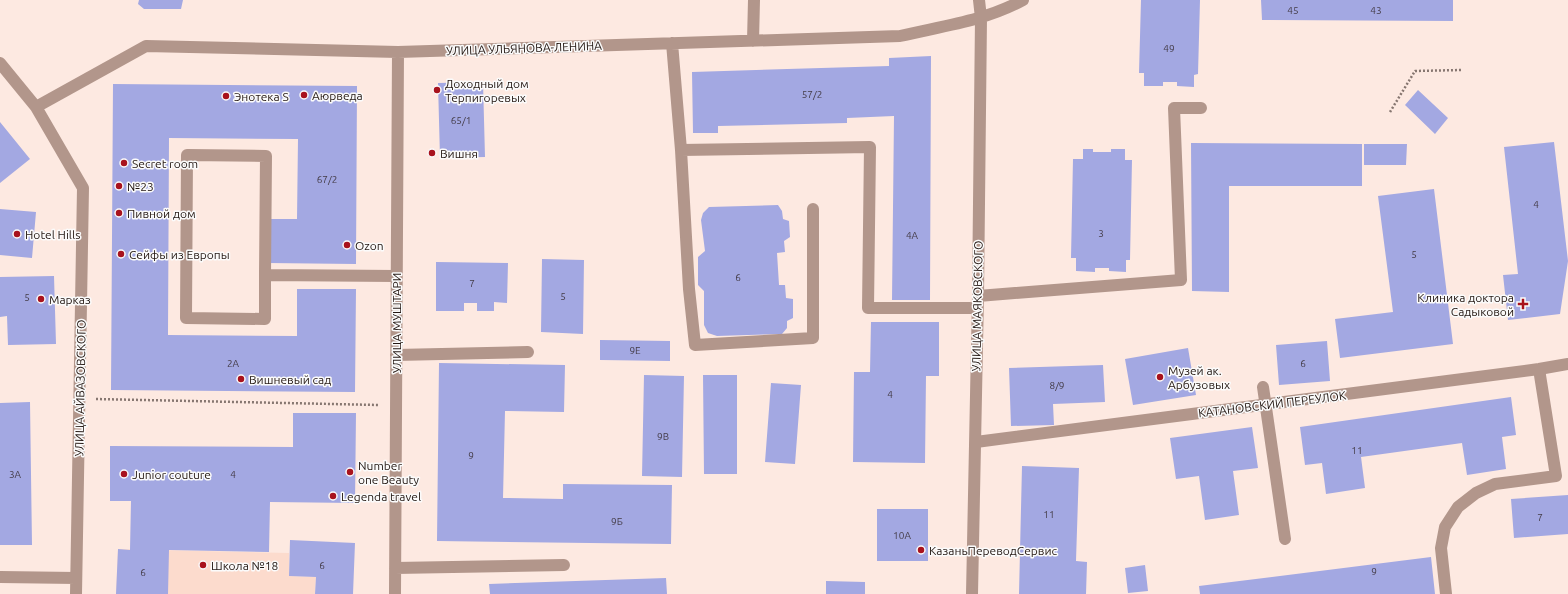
<svg xmlns="http://www.w3.org/2000/svg" width="1568" height="594" font-family="Ubuntu,sans-serif">
<rect width="100%" height="100%" fill="#fde9e1"/>
<!-- built -->
<path fill="#fcdbcd" d="M118 549 289 553V576L316 577 315 594H116Z"/>
<!-- building -->
<path fill="#a3a8e2" d="M139 0H183L181 9H144L138 4Z
M1141 0H1200L1198 74 1194 75V87L1177 86V82H1163V86H1144V73H1139Z
M1261 0H1453V21L1262 20Z
M931 56 930 300H892L894 116 847 118V123L718 126V133H693L692 72 889 66V58Z
M483 82 485 157 440 158 438 83Z
M113 84 357 86 356 264 268 263V219H297L298 139 169 138 168 335 297 336V289H356L355 392 111 390Z
M1418 90 1448 118 1435 134 1405 105Z
M0 122 30 159 0 183Z
M1554 142 1568 261 1560 314 1508 320 1503 275 1518 274 1504 147Z
M1191 143 1362 144V186H1229V292L1192 291Z
M1364 144H1407L1406 165H1364Z
M1083 149H1093V152H1111V149H1125V160H1132L1130 260H1126V272L1109 271V268H1095V272L1076 271V258H1071L1073 159H1083Z
M1434 189 1453 344 1340 358 1335 319 1393 312 1378 196Z
M778 205 782 211 783 219 789 221 790 237 784 241 785 252 777 253 779 285H785L786 298 793 299V318L787 321V328L782 334 717 336 708 333 704 325V291L698 285V257L705 251 701 220 703 213 709 207Z
M0 209 36 212 32 258 0 255Z
M542 259 584 260 583 334 541 332Z
M436 262 508 263 507 303 494 302V311H477V303H464V311H436Z
M54 276 56 344 8 345 7 316 0 317V277Z
M871 322H939V376H926L925 463 853 462 854 372H870Z
M600 340 670 341V361L600 360Z
M1327 341 1330 381 1279 385 1276 345Z
M1188 348 1196 395 1133 405 1125 359Z
M439 363 565 365 564 412 505 411 503 498 563 499V484L672 485 671 544 437 541Z
M1103 365 1105 402 1053 404 1054 425 1011 426 1009 368Z
M644 375 684 376 682 477 642 476Z
M703 375H737V474H704Z
M771 383 801 385 795 464 765 462Z
M1511 397 1516 435 1502 437 1506 469 1467 475 1462 443 1361 457 1365 488 1326 494 1322 463 1305 465 1300 427Z
M30 402 32 545H0V403Z
M293 413H356L355 503 270 502 269 552 169 550 168 594H116L118 549 130 550 131 501H110V446L293 447Z
M1252 427 1258 468 1233 471 1239 515 1205 520 1199 476 1176 479 1170 438Z
M1022 466 1079 468 1076 561 1087 562 1086 594H1019Z
M1568 495V534L1514 538 1511 499Z
M877 509H928V561H877Z
M290 540 355 543 353 594H315L316 577 289 576Z
M1431 557 1435 594H1200L1199 586Z
M1145 565 1148 591 1128 593 1125 568Z
M666 578 667 594H490L489 584Z
M826 581 865 582V594H826Z"/>
<g fill="none" stroke-linecap="round" stroke-linejoin="round">
<!-- path -->
<path stroke="#867670" stroke-width="2.5" stroke-dasharray="2 2" stroke-linecap="butt" d="M1390 112 1415 71 1462 70
M96 399 379 405"/>
<!-- minor -->
<path stroke="#b2968b" stroke-width="12" d="M753 41 754 0
M672 43 681 150 689 289 695 345 813 338V209
M0 63 36 107 83 188 76 594
M36 107 146 46 398 52 900 36C942 26 985 21 1023 0
M681 150 870 147 868 308H977
M265 275 266 156 187 155 186 318 265 319V275L396 276
M978 296 1181 280 1174 108H1201
M396 355 528 352
M1263 387 1285 539
M976 442 1539 369 1568 364
M395 568 564 565
M0 577 76 578
M395 594 398 52
M972 594 978 296 981 18 979 0
M1446 594 1441 548 1445 527 1458 507 1476 493 1495 484 1556 476 1539 369"/>
</g>
<!-- markers -->
<g fill="#a8121d" stroke="#fbfbfb" stroke-width="1.5">
<circle cx="437" cy="90" r="4"/>
<circle cx="304" cy="95" r="4"/>
<circle cx="226" cy="96" r="4"/>
<circle cx="432" cy="153" r="4"/>
<circle cx="124" cy="163" r="4"/>
<circle cx="119" cy="186" r="4"/>
<circle cx="119" cy="213" r="4"/>
<circle cx="17" cy="234" r="4"/>
<circle cx="347" cy="245" r="4"/>
<circle cx="121" cy="254" r="4"/>
<circle cx="41" cy="299" r="4"/>
<path d="M1521 298h4v4h4v4h-4v4h-4v-4h-4v-4h4z"/>
<circle cx="1160" cy="377" r="4"/>
<circle cx="241" cy="379" r="4"/>
<circle cx="350" cy="472" r="4"/>
<circle cx="124" cy="474" r="4"/>
<circle cx="333" cy="496" r="4"/>
<circle cx="921" cy="550" r="4"/>
<circle cx="203" cy="565" r="4"/>
</g>
<g text-anchor="middle" dominant-baseline="central" stroke-width="3" stroke-linejoin="round" paint-order="stroke">
<!-- number labels -->
<g font-size="10" fill="#433b46">
<text x="1293" y="10">45</text>
<text x="1376" y="10">43</text>
<text x="1169" y="48">49</text>
<text x="812" y="94">57/2</text>
<text x="461" y="120">65/1</text>
<text x="327" y="179">67/2</text>
<text x="1536" y="204">4</text>
<text x="1101" y="233">3</text>
<text x="912" y="235">4А</text>
<text x="1414" y="254">5</text>
<text x="738" y="277">6</text>
<text x="472" y="283">7</text>
<text x="563" y="296">5</text>
<text x="27" y="297">5</text>
<text x="635" y="350">9Е</text>
<text x="233" y="363">2А</text>
<text x="1303" y="363">6</text>
<text x="1057" y="385">8/9</text>
<text x="890" y="394">4</text>
<text x="663" y="436">9В</text>
<text x="1357" y="450">11</text>
<text x="471" y="455">9</text>
<text x="15" y="474">3А</text>
<text x="233" y="474">4</text>
<text x="1049" y="514">11</text>
<text x="1540" y="517">7</text>
<text x="617" y="521">9Б</text>
<text x="902" y="535">10А</text>
<text x="322" y="565">6</text>
<text x="1374" y="571">9</text>
<text x="143" y="572">6</text>
</g>
<!-- street labels -->
<g font-size="12" fill="#231712" stroke="#fbfbfb">
<text transform="translate(524 48) rotate(-2)">УЛИЦА УЛЬЯНОВА-ЛЕНИНА</text>
<text transform="translate(977 306) rotate(-89)">УЛИЦА МАЯКОВСКОГО</text>
<text transform="translate(396 323) rotate(-90)">УЛИЦА МУШТАРИ</text>
<text transform="translate(80 388) rotate(-89)">УЛИЦА АЙВАЗОВСКОГО</text>
<text transform="translate(1272 404) rotate(-7)">КАТАНОВСКИЙ ПЕРЕУЛОК</text>
</g>
<!-- poi labels -->
<g font-size="12" fill="#231712" stroke="#fbfbfb" text-anchor="start">
<text x="445" y="83">Доходный дом<tspan x="445" dy="14">Терпигоревых</tspan></text>
<text x="312" y="95">Аюрведа</text>
<text x="234" y="96">Энотека S</text>
<text x="440" y="153">Вишня</text>
<text x="132" y="163">Secret room</text>
<text x="127" y="186">№23</text>
<text x="127" y="213">Пивной дом</text>
<text x="25" y="234">Hotel Hills</text>
<text x="355" y="245">Ozon</text>
<text x="129" y="254">Сейфы из Европы</text>
<text x="1514" y="297" text-anchor="end">Клиника доктора<tspan x="1514" dy="14">Садыковой</tspan></text>
<text x="49" y="299">Марказ</text>
<text x="1168" y="370">Музей ак.<tspan x="1168" dy="14">Арбузовых</tspan></text>
<text x="249" y="379">Вишневый сад</text>
<text x="358" y="465">Number<tspan x="358" dy="14">one Beauty</tspan></text>
<text x="132" y="474">Junior couture</text>
<text x="341" y="496">Legenda travel</text>
<text x="929" y="550">КазаньПереводСервис</text>
<text x="211" y="565">Школа №18</text>
</g>
</g>
</svg>
